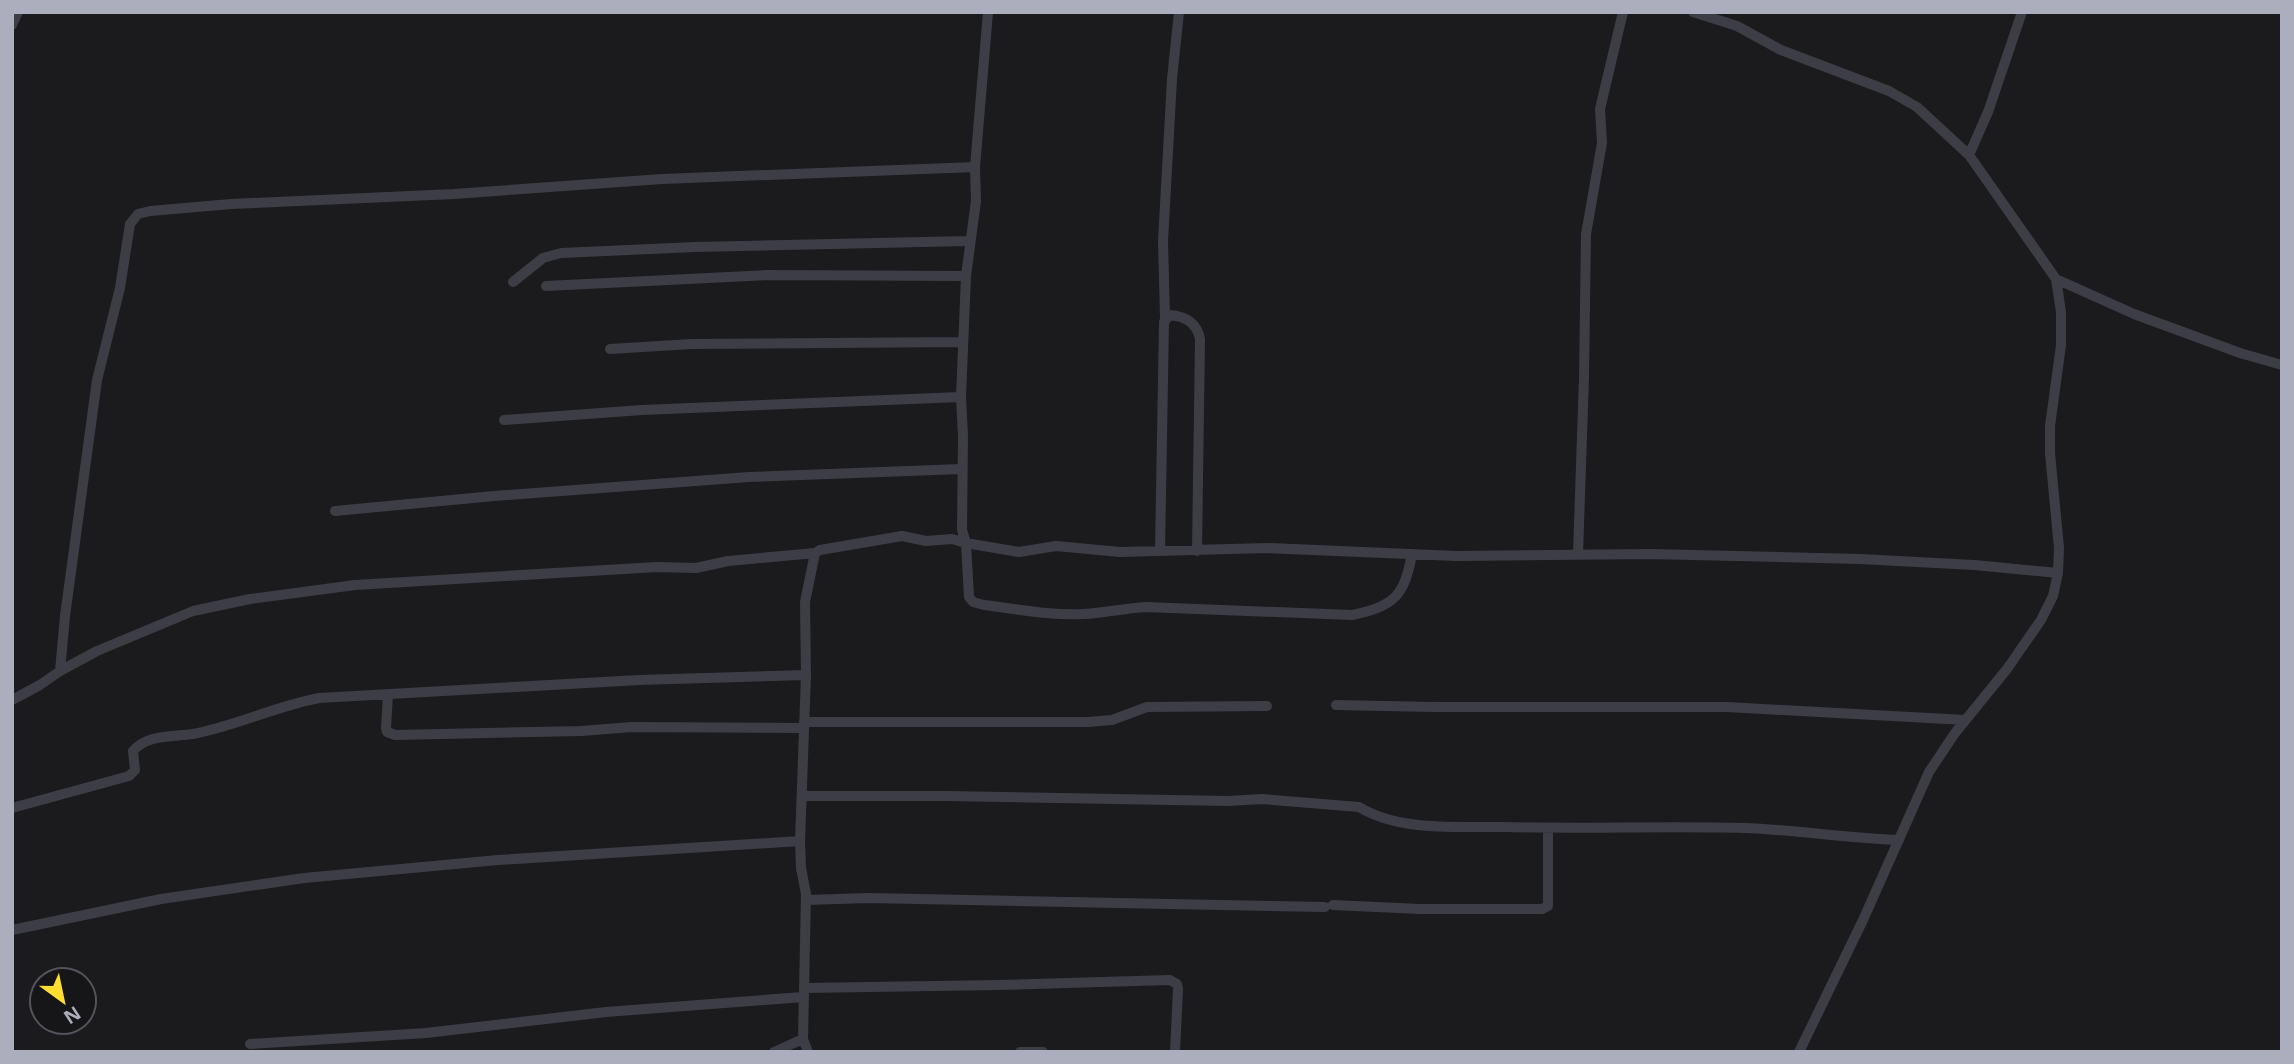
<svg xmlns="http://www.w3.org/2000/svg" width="2294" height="1064" font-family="'Open Sans',sans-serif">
<rect width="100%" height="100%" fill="#1b1b1e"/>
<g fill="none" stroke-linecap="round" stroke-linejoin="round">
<!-- minor -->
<path stroke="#3d3d45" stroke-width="10" d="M988 12 975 167 976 201 966 276 961 397 963 436 962 530 966 543 1019 552 1056 546 1120 552 1267 548 1456 556 1650 554 1860 559 1974 565 2058 573
M1693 12 1737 26 1781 50 1889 91 1917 107 1969 155 2056 279 2134 314 2240 353 2282 365
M12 25 18 12
M1969 155 1988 112 2022 12
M513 282 543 258 561 253 695 247 969 241
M546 286 767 275 966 276
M1165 318 1163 241 1172 79 1179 12
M610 349 691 344 963 342
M504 420 642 410 961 397
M335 511 494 496 749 477 962 469
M1160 551 1164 322 1169 315C1185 316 1197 323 1200 339L1197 551
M1578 554 1584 377 1586 234 1602 143 1600 109 1623 12
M60 671 97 651 193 611 250 599 355 585 657 567 696 568 728 561 815 553
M388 694 386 728 387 732 395 735 581 731 632 727 804 728
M12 700 40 685 60 671 65 616 97 380 120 288 130 224 138 214 150 211 231 204 454 194 662 179 975 167
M1336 705 1434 707H1727L1965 720
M804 722H1088L1112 720 1147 707 1267 706
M802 796H946L1228 801 1262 799 1359 807C1400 832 1458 826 1505 827 1585 829 1665 826 1745 828 1796 830 1847 838 1899 840
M12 808 129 776 135 770 133 751C147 734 173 737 193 734 236 726 276 706 319 698L639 680 806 675
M806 900 869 898 1325 907
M1333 905 1420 909H1542L1548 906V828
M12 930 161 899 304 878 498 860 800 841
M804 988 998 985 1170 980 1177 984 1178 989 1175 1052
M250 1044 426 1033 606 1012 803 997
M774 1052 803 1039
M808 1052 803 1039 806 894 801 868 800 841 806 675 805 602 815 553 820 550 902 536 926 541 952 539 966 543 969 597 973 602 984 605C1017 609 1051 616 1084 614 1105 613 1125 608 1146 607L1352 615C1395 606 1404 596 1412 554
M1020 1052H1043
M1799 1052 1863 920 1929 772 1955 733 2007 669 2041 620 2053 596 2058 573 2059 548 2050 453V426L2061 345V312L2056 279"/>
</g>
<!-- border -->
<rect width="2294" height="1064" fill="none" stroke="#acaebe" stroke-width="28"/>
<!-- north arrow -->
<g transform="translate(63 1001) rotate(147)"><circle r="33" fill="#161619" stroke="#52535b" stroke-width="2"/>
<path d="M0-5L12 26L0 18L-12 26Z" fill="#ffde31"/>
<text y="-10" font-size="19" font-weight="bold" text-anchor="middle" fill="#acaebe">N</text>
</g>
</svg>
